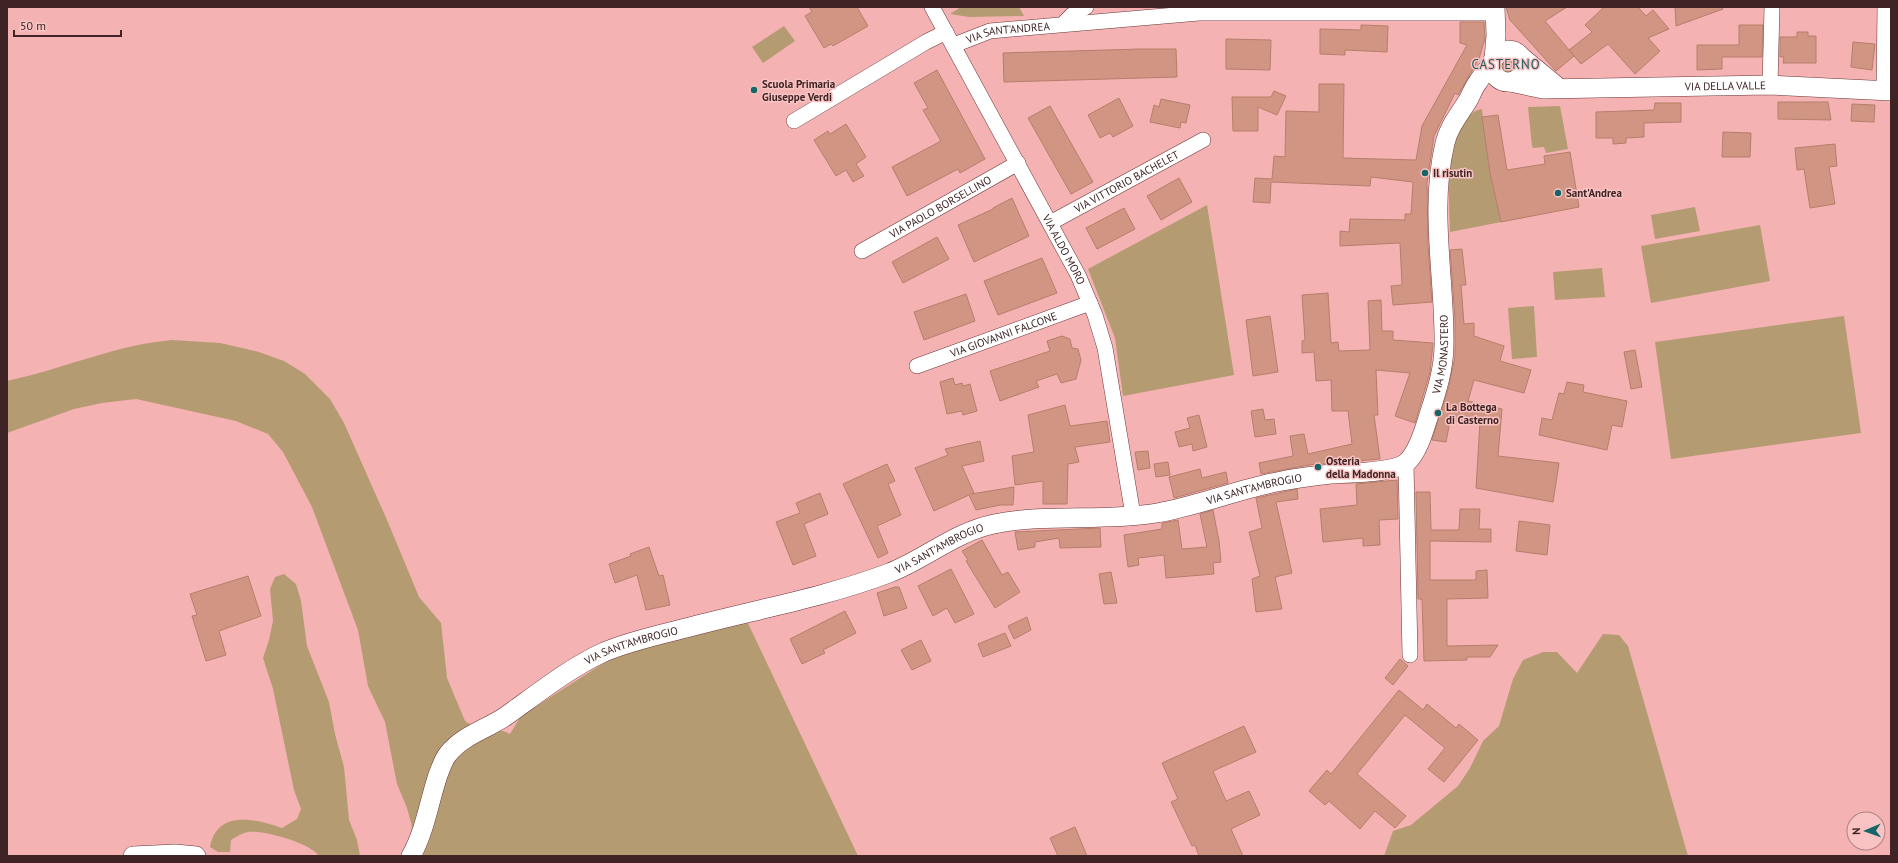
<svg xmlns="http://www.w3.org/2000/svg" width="1898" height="863" font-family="'PT Sans',sans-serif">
<rect width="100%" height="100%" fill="#f4b2b2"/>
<!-- green -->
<path fill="#b59b72" d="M961 7H1019L1024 16 969 17 950 14Z
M784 26 795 41 763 63 752 47Z
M1499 66a9 9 0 1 1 18 0a9 9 0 1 1-18 0Z
M1560 106 1568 149 1546 153 1544 147 1533 148 1532 146 1528 107Z
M1482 109 1490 173 1501 222 1450 232C1449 195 1445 160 1462 126 1467 117 1471 111 1482 109Z
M1207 205 1234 375 1123 396 1115 338 1088 269Z
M1695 207 1700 231 1655 239 1651 215Z
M1760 225 1770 281 1651 303 1641 246Z
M1602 268 1605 297 1555 300 1553 272Z
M1534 306 1537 357 1512 359 1508 308Z
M1844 316 1861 433 1671 459 1655 342Z
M172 340 220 343 259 352 284 361 305 374 330 399 344 423 387 520 419 597 441 623 447 678 465 721C477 731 496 726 510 734L521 716 613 657 746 619 858 856H412L410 839 412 826 407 808 397 784 385 722 368 686 358 630 312 507 283 452 268 434 236 421 136 399 102 403 74 409 7 433V381C63 369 115 345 172 340Z
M284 574 296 584 301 601 307 646 329 702 335 734 344 767 349 820 357 840 360 856H319C310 843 264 830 248 832 242 833 236 837 231 840L230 852H218L210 847C217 809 256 819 282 828L297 819 301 809 294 790 273 689 263 658 269 640 273 621 270 589 275 577Z
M1603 634 1619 635 1628 646 1688 856H1384L1393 831 1411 825 1458 786 1470 768 1483 741 1499 726 1513 679 1523 660 1543 652H1557L1577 673Z"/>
<!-- building -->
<path fill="#d19683" stroke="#b77e6b" d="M809 7H857L868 26 833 46 831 44 824 48 805 16 812 12Z
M1506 7H1567L1545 21 1574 56 1556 71 1510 20Z
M1604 7H1638L1646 16 1653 10 1669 29 1648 38 1660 51 1635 74 1608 44 1581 64 1569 50 1592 32 1585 25Z
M1675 7H1722L1723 9 1676 26Z
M1460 22H1484L1485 38 1479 59 1458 95 1455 93 1434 136 1427 183 1428 244 1432 302 1393 305 1391 286 1402 285 1400 243 1340 246V231L1349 232 1350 219 1405 220V214H1411L1413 182 1371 177 1370 186 1271 182 1270 203 1253 202 1255 178 1272 179 1274 156 1285 157 1286 111 1319 112V84H1344L1343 158 1416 160 1422 126 1467 45 1460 43Z
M1361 25 1388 26 1387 52 1345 50V55L1320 54V29L1361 30Z
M1739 25H1763L1762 57H1722V69L1697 70V45H1739Z
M1797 32H1808V36H1816V63H1783L1784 57H1780V37H1797Z
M1226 39 1271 40 1270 70 1226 69Z
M1853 42 1875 44 1872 70 1851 67Z
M1140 49H1176L1177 77 1004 82 1003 53Z
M937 70 985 159 960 173 958 169 907 196 892 167 941 141 923 110 928 108 914 83Z
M1274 91 1286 96 1277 115 1258 107V131H1233L1232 97H1271Z
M1119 98 1133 126 1113 137 1110 133 1100 138 1088 115Z
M1161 99 1190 105 1186 123 1181 122 1180 128 1150 122 1154 105 1159 107Z
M1778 102H1828L1831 120 1778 119Z
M1655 103H1681V122L1644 123V137L1626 138V143L1613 144V138H1596V112L1654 110Z
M1852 104 1875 105 1874 122 1851 121Z
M1050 106 1093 182 1071 194 1028 118Z
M1498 115 1507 170 1545 164 1544 156 1570 152 1579 207 1501 222 1490 173 1482 117Z
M846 124 866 157 856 164 864 176 853 182 846 170 836 176 814 140 828 131 830 134Z
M1723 132 1751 133 1750 157H1722Z
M1835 144 1837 166 1829 167 1835 204 1810 208 1804 169 1797 170 1795 148Z
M1179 178 1192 202 1161 220 1147 196Z
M1012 198 1029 236 974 262 958 225 993 209V208Z
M1124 208 1135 229 1097 249 1086 228Z
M937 237 949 259 903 283 892 262Z
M1462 249 1466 285H1461L1464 324 1474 323V336L1504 346 1500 361 1531 370 1524 393 1474 380 1468 401 1502 409 1498 456 1559 463 1553 502 1476 488 1480 422 1450 421 1446 442 1432 440 1449 386 1455 356V319L1450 250Z
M1042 258 1057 293 998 315 984 281Z
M1328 293 1331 343 1338 342 1339 351 1370 350 1368 301 1381 300 1382 331H1393V340L1433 343 1430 372 1415 423 1395 416 1410 373 1376 370 1378 415H1374L1380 459 1309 465 1261 474 1259 463 1293 456 1290 436 1304 434 1308 454 1352 444 1348 411H1332L1331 380 1316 381 1314 352 1302 353V341L1305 340 1302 295Z
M966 294 975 321 924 340 914 312Z
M1270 316 1278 372 1253 376 1246 320Z
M1062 336 1070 339 1072 348 1078 349 1081 360 1076 379 1061 383 1057 374 1036 381 1039 387 1000 401 990 371 1050 351 1047 341Z
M1635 350 1642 387 1631 389 1624 352Z
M953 378 955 385 962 383 963 386 970 384 977 411 963 415 962 411 947 414 940 382Z
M1567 382 1584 385 1583 392 1627 401 1622 427 1612 425 1607 450 1539 435 1542 418 1552 420 1559 393 1564 394Z
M1065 405 1070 426 1107 421 1110 442 1075 447 1079 462 1068 464 1067 504H1043V481L1015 485 1012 456 1034 452 1028 415Z
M1263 409 1265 420 1274 419 1276 434 1255 437 1251 411Z
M1199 415 1207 447 1193 451 1192 444 1179 447 1175 432 1190 428 1187 418Z
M980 441 984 461 962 466 974 493 971 494 1014 487 1013 505H1000L976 510 969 495 934 511 915 468 948 455 945 449Z
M1148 451 1150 468 1138 470 1135 452Z
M1168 462 1170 475 1156 477 1154 464Z
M887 464 895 481 888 484 901 515 877 526 888 553 878 558 843 484Z
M1200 469 1202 478 1226 472 1228 483 1174 498 1169 477Z
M1397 480 1398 519 1379 520 1380 545 1363 546V538L1323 542 1320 509 1357 505 1356 484Z
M1297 489 1298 499 1276 502 1292 573 1275 577 1282 609 1256 612 1252 579 1260 576 1249 532 1262 528 1256 498Z
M1416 492H1430L1431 530H1459L1460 509H1480L1479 529H1491V542L1430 541V580H1476V571L1487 570 1488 598 1447 599V646L1498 645 1490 657H1467V660L1424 661 1422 599H1418Z
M820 493 828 514 804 524 816 556 793 565 776 522 800 513 796 503Z
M1213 510 1219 541 1221 562 1213 563 1214 574 1166 578 1164 555 1138 558 1139 565 1128 567 1124 535 1162 529V523L1178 520 1182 549 1207 547 1200 514Z
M1519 521 1550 525 1547 555 1516 551Z
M1100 528 1101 547 1060 548 1059 538 1035 542V547L1018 550 1015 532Z
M982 540 1002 575 1008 572 1020 592 995 608 966 561 968 560 962 551Z
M649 547 659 576 663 575 670 605 646 610 637 575 615 583 609 564 631 556 630 554Z
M951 569 974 614 955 623 947 608 933 616 918 586Z
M1111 572 1117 603 1104 604 1099 574Z
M248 576 261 616 219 631 226 655 206 661 192 616 197 615 190 594Z
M895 587H899L907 608 884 616 877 593Z
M845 611 856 633 823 650 825 653 802 664 790 639Z
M1027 617 1031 630 1014 639 1008 626Z
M1005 633 1011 646 983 657 978 644Z
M921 640 931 661 912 670 901 650Z
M1400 659 1408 666 1393 685 1385 678Z
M1399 690 1423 710 1427 704 1456 728 1459 724 1478 740 1444 782 1428 769 1445 748 1405 715 1357 774 1406 816 1395 828 1375 811 1360 829 1329 801 1325 805 1309 791 1327 770 1331 774Z
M1244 726 1256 752 1213 771 1226 801 1249 791 1260 815 1231 829 1243 856H1199L1195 845 1192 846 1171 802 1178 799 1162 763Z
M1075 827 1087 856H1058L1050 838Z"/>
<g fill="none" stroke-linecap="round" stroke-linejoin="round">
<!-- minor casing -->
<g stroke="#6c3537" stroke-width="16">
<g id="minor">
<path id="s1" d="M932 7 1078 275 1095 315 1105 348 1133 515"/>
<path d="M1063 24 1072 15 1086 7"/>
<path id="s2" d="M954 45 990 31 1199 13H1496"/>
<path d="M1770 85 1772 7"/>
<path d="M1884 91 1885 7"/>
<path d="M794 121 926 42 946 32"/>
<path id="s3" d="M1050 223 1203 140"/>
<path id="s4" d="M862 251 1018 163"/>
<path id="s5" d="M917 366 1090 303"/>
<path d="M1406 464 1410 655"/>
</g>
</g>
<!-- tertiary casing -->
<g stroke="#6c3537" stroke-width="20">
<g id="tertiary">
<circle cx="1508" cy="66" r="16"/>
<path d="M1519 55 1559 88"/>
<path d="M1494 59 1496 35 1495 7"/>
<path id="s6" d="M1510 82 1543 89 1770 85 1891 91"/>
<path d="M133 856 175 854 196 856"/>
<path id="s7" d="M411 856C425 831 429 802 438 775 441 768 443 760 448 754 463 735 487 729 506 716 537 694 569 668 604 652 630 641 658 635 686 628 753 610 823 598 889 573 925 559 955 532 994 524 1047 513 1103 522 1157 513 1198 506 1236 490 1277 482 1295 478 1313 476 1331 474 1348 473 1395 473 1407 462 1417 453 1423 434 1427 421 1435 396 1444 371 1444 345 1445 278 1429 210 1445 143 1449 127 1458 116 1467 102 1471 96 1473 88 1478 82 1482 75 1487 70 1492 64"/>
</g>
</g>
<!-- minor -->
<use href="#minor" stroke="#fff" stroke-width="15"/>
<!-- tertiary -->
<use href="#tertiary" stroke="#fff" stroke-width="19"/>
</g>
<!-- markers -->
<g fill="#166568" stroke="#f9c3c3" stroke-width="1.5">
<circle cx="754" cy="90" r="4"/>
<circle cx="1425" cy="173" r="4"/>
<circle cx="1558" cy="193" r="4"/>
<circle cx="1438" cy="413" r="4"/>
<circle cx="1318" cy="467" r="4"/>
</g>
<g text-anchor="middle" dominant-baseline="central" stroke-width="3" stroke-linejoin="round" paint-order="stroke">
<!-- street labels -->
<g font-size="11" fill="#3e2425" stroke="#f9c3c3">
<text stroke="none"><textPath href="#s2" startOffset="56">VIA SANT'ANDREA</textPath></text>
<text stroke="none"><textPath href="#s6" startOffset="216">VIA DELLA VALLE</textPath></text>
<text stroke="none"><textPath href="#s3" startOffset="87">VIA VITTORIO BACHELET</textPath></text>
<text stroke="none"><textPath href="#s4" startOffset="90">VIA PAOLO BORSELLINO</textPath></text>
<text stroke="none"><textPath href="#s1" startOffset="276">VIA ALDO MORO</textPath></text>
<text stroke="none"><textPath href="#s5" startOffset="92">VIA GIOVANNI FALCONE</textPath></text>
<text stroke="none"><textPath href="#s7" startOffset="1243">VIA MONASTERO</textPath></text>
<text stroke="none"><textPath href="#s7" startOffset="972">VIA SANT'AMBROGIO</textPath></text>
<text stroke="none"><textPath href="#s7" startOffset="648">VIA SANT'AMBROGIO</textPath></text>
<text stroke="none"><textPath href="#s7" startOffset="324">VIA SANT'AMBROGIO</textPath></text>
</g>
<!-- poi labels -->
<g font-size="11" font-weight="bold" fill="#3e2425" stroke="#f9c3c3" text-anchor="start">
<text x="762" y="84">Scuola Primaria<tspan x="762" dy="13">Giuseppe Verdi</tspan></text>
<text x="1433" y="173">Il risutin</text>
<text x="1566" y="193">Sant'Andrea</text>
<text x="1446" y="407">La Bottega<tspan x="1446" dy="13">di Casterno</tspan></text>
<text x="1326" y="461">Osteria<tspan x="1326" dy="13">della Madonna</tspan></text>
</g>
<!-- quarter labels -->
<g font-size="13" letter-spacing="1" fill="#1d585a" stroke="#f9c3c3">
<text x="1506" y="64">CASTERNO</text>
</g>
</g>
<!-- border -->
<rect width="1898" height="863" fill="none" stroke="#3e2425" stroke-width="16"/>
<!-- north arrow -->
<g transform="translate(1866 831) rotate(268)"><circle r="19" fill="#f9c3c3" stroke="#ae8384"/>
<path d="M0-3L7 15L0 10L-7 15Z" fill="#166568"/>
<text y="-6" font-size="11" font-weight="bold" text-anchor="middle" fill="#3e2425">N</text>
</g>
<!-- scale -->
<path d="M14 30v6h107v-6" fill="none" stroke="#3e2425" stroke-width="2"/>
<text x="20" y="30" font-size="12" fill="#3e2425" stroke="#f9c3c3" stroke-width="3" paint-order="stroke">50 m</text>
</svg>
